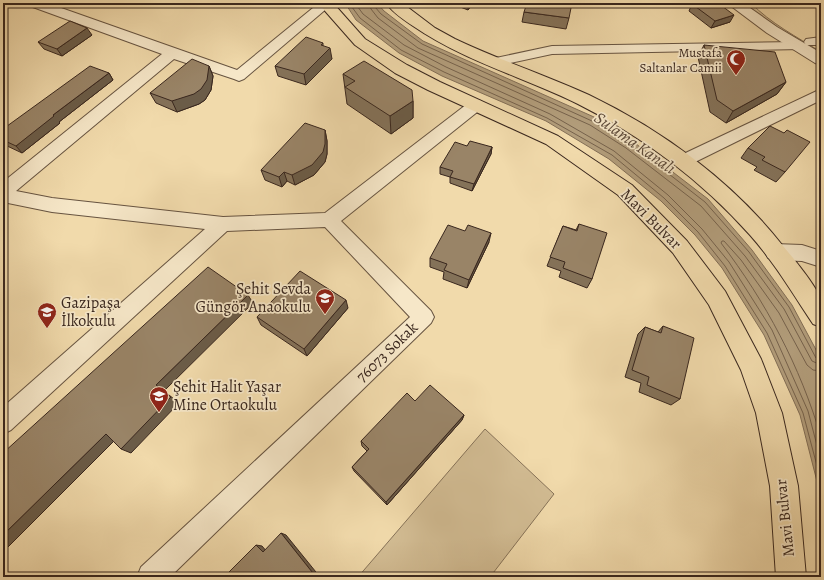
<svg xmlns="http://www.w3.org/2000/svg" width="824" height="580" font-family="Alegreya,serif">
<rect width="100%" height="100%" fill="#f1daab"/>
<filter id="stains"><feTurbulence type="fractalNoise" baseFrequency=".005" numOctaves="4"/><feColorMatrix values="0 0 0 0 .2 0 0 0 0 .09 0 0 0 0 .02 0 0 0 .5 -.17"/></filter>
<radialGradient id="worn" r=".72"><stop offset=".6" stop-color="#630" stop-opacity="0"/><stop offset="1" stop-color="#630" stop-opacity=".3"/></radialGradient>
<!-- green -->
<path fill="#d2bc93" stroke="#867258" d="M742 3H751C770 23 797 37 821 52V54L784 33Z
M485 429 554 494 490 577H358Z"/>
<!-- water -->
<path fill="#b29d7b" stroke="#826e56" d="M345 3H377L384 11 423 41 594 117 631 140 708 199 752 250 792 305 821 359V497L800 415 764 335 722 268 695 235 661 201 609 159 546 121 442 76 399 53 356 20Z"/>
<g fill="none" stroke-linecap="round" stroke-linejoin="round">
<!-- shore -->
<path stroke="#76624c" stroke-width="1" d="M349 3 360 18 401 50 444 72 547 118 612 155 664 198 698 232 725 266 767 333 803 413 821 481
M355 3 363 14 404 45 446 67 550 114 614 151 668 195 702 229 729 262 772 330 808 411 821 461
M369 3 371 9 378 18 418 48 590 125 626 148 701 206 745 256 784 309 812 361 821 365
M374 3 375 7 381 14 422 44 592 121 629 143 705 202 749 252 789 307 816 358 821 360
M821 371 813 370 807 365 779 313 741 260 724 241H722L721 243C766 302 800 366 821 437"/>
<!-- minor casing -->
<g stroke="#675441" stroke-width="2">
<path id="minor" d="M29 3H47L237 70 319 3 332 4 244 79 239 81 234 79 174 59 16 191 52 198 223 217 325 213 471 101 476 100 481 101 484 105 481 109 341 221 431 311 434 317 431 323 170 577H137L141 567 410 317 325 227 227 231 11 430 3 434V407L205 229 52 212 3 202V182L162 54 30 6Z
M821 37V45H806L804 42 806 39Z
M797 42 802 43 804 46 802 49 552 54 496 66 491 65 489 62 491 59 552 46Z
M821 89V100L689 165 683 167 677 165 675 161 677 157Z
M775 244 802 245 821 251V267L802 261 775 260 768 258 765 252 768 246Z"/>
</g>
<!-- tertiary casing -->
<g stroke="#675441" stroke-width="2">
<path id="tertiary" d="M727 3H743L777 27 821 53V65L815 63 767 33Z"/>
</g>
<!-- secondary casing -->
<g stroke="#39271e" stroke-width="2">
<path id="secondary" d="M3 3H11L8 7 3 8Z"/>
</g>
<!-- primary casing -->
<g stroke="#39271e" stroke-width="2">
<path id="primary" d="M318 3H333L365 39 407 65 440 82 558 136 632 185 687 241 725 291 761 359 782 413 798 486 806 577H776L770 486 756 413 741 370 709 305 673 253 618 195 546 144 428 90 395 73 355 45Z
M386 3H402L435 28 455 39C499 60 545 75 589 95 662 130 733 182 783 246 794 259 813 282 820 297 824 304 821 319 821 327L813 324C793 294 774 262 750 235 702 181 642 136 578 104 523 77 464 61 413 26 404 20 392 12 386 3Z"/>
</g>
<!-- minor -->
<use href="#minor" fill="#f6e7c8" fill-rule="evenodd"/>
<!-- tertiary -->
<use href="#tertiary" fill="#f6e7c8" fill-rule="evenodd"/>
<!-- secondary -->
<use href="#secondary" fill="#f6e7c8" fill-rule="evenodd"/>
<!-- primary -->
<use href="#primary" fill="#f1daab" fill-rule="evenodd"/>
</g>
<!-- wall -->
<path fill="#847259" stroke="#39271e" d="M450 3H473L468 10Z
M692 4 730 22 711 28 689 11Z
M524 12 569 18 566 29 522 22Z
M92 35 62 56 44 49 38 42Z
M323 43V46L332 59 306 85 278 76 275 66Z
M704 45 786 82 777 94 726 123 710 112 698 57Z
M209 66 213 76 211 90 205 100 199 104 177 112 156 103 150 93Z
M109 73 113 80 59 122 60 123 22 153 3 144V129Z
M343 74 413 101V118L391 134 347 104Z
M770 126 785 172 776 182 754 170 757 167 741 158 748 148Z
M325 130 327 141V154L325 162 314 175 295 185 287 181 282 187 265 180 261 170Z
M467 146 492 147 491 154 472 191 450 183V177L440 174V167Z
M579 224 592 279 587 288 559 277 561 271 547 266 563 226 576 230Z
M489 242 467 288 443 279 444 272 430 267V258Z
M348 308 307 356 261 325 257 317Z
M663 326 680 399 671 405 639 392 641 383 625 377 638 334 645 327 658 332Z
M415 401 464 415 462 420 387 505 354 471 352 467 367 451 362 446 361 441Z"/>
<!-- shaded-wall -->
<path fill="#6b5c48" stroke="#39271e" d="M468 3H473L468 10Z
M734 15 730 22 711 28 715 21Z
M87 28 92 35 62 56 57 49Z
M330 48 332 59 306 85 304 74Z
M209 66 213 76 211 90 205 100 199 104 177 112 172 101Z
M109 73 113 80 59 122 60 123 22 153 16 146 53 115Z
M786 82 777 94 726 123 733 111Z
M413 101V118L391 134 390 116Z
M325 130 327 141V154L325 162 314 175 295 185 292 175Z
M492 147 491 154 472 191 474 184Z
M284 172 287 181 282 187 279 177Z
M491 233 489 242 467 288 469 280Z
M248 295 253 303 164 391 179 403 131 453 121 449 156 385Z
M346 300 348 308 307 356 304 349Z
M464 415 462 420 387 505 386 502Z
M106 434 116 439 3 552V535Z
M281 533 286 535 320 577H316Z
M256 545 262 546 268 553 263 552Z"/>
<!-- building -->
<path fill="#998467" stroke="#39271e" d="M527 3H572L569 18 524 12Z
M696 3H718L734 15 715 21 692 4Z
M70 21 87 28 57 49 38 42Z
M306 37 323 43 321 45 330 48 304 74 275 66Z
M704 45 775 52 786 82 733 111 717 100Z
M192 59 209 66 207 80 201 89 194 94 172 101 150 93Z
M364 61 412 90 413 101 390 116 345 87 355 81 343 74Z
M90 66 109 73 53 115 54 116 16 146 3 140V129Z
M305 123 325 130V144L323 152 312 165 292 175 284 172 279 177 261 170Z
M770 126 784 133 787 130 810 142 785 172 762 160 765 157 748 148Z
M470 141 492 147 474 184 450 177 453 171 440 167 455 142 467 146Z
M579 224 607 233 592 279 563 268 565 262 550 257 563 226 577 231Z
M448 225 465 231 468 225 491 233 469 280 444 270 447 264 430 258Z
M208 267 248 295 156 385 171 397 121 449 106 434 3 535V453Z
M300 271 346 300 304 349 257 317Z
M663 326 694 338 680 399 647 385 649 377 632 370 645 327 661 333Z
M430 385 464 415 386 502 352 467 369 449 361 441 407 393 415 401Z
M281 533 316 577H224L256 545 263 552Z"/>
<!-- icons -->
<defs>
<g id="mosque-pin" transform="scale(1)"><path d="M0 17L-7.5 6A9.5 9.5 0 1 1 7.5 6Z" fill="#8f2418" stroke="#f6e7c8"/><path d="M3.5-4.9A6 6 0 1 0 3.5 4.9A5 5 0 1 1 3.5-4.9Z" fill="#fff"/></g>
<g id="school-pin" transform="scale(1)"><path d="M0 17L-7.5 6A9.5 9.5 0 1 1 7.5 6Z" fill="#8f2418" stroke="#f6e7c8"/><path d="M0-5L7-2L0 1L-7-2ZM-4 1L0 2.5L4 1V4Q0 6-4 4Z" fill="#fff"/></g>
</defs>
<g fill-rule="evenodd">
<use href="#mosque-pin" x="736" y="59"/>
<use href="#school-pin" x="325" y="298"/>
<use href="#school-pin" x="47" y="312"/>
<use href="#school-pin" x="159" y="396"/>
</g>
<g text-anchor="middle" dominant-baseline="central" stroke-width="3.5" stroke-linejoin="round" paint-order="stroke">
<!-- far-poi labels -->
<g font-size="13" fill="#39271e" stroke="#f6e7c8" text-anchor="end">
<text x="722" y="52">Mustafa<tspan x="722" dy="15">Saltanlar Camii</tspan></text>
</g>
<!-- street labels -->
<g font-size="16" fill="#39271e" stroke="#f6e7c8">
<text transform="translate(651 219) rotate(45)">Mavi Bulvar</text>
<text transform="translate(387 352) rotate(-44)">76073 Sokak</text>
<text transform="translate(785 518) rotate(-96)">Mavi Bulvar</text>
</g>
<!-- poi labels -->
<g font-size="16" fill="#39271e" stroke="#f6e7c8" text-anchor="start">
<text x="311" y="289" text-anchor="end">Şehit Sevda<tspan x="311" dy="18">Güngör Anaokulu</tspan></text>
<text x="61" y="303">Gazipaşa<tspan x="61" dy="18">İlkokulu</tspan></text>
<text x="173" y="387">Şehit Halit Yaşar<tspan x="173" dy="18">Mine Ortaokulu</tspan></text>
</g>
<!-- water labels -->
<g font-size="17" font-style="italic" fill="#5d4a3a" stroke="#f6e7c8">
<text transform="translate(635 143) rotate(35)">Sulama Kanalı</text>
</g>
</g>
<!-- margin -->
<rect width="824" height="580" fill="none" stroke="#f1daab" stroke-width="16"/>
<rect x="4" y="4" width="816" height="572" fill="none" stroke="#39271e" stroke-width="2"/>
<rect x="8" y="8" width="808" height="564" fill="none" stroke="#39271e"/>
<rect width="100%" height="100%" filter="url(#stains)"/>
<rect width="100%" height="100%" fill="url(#worn)"/>
</svg>
